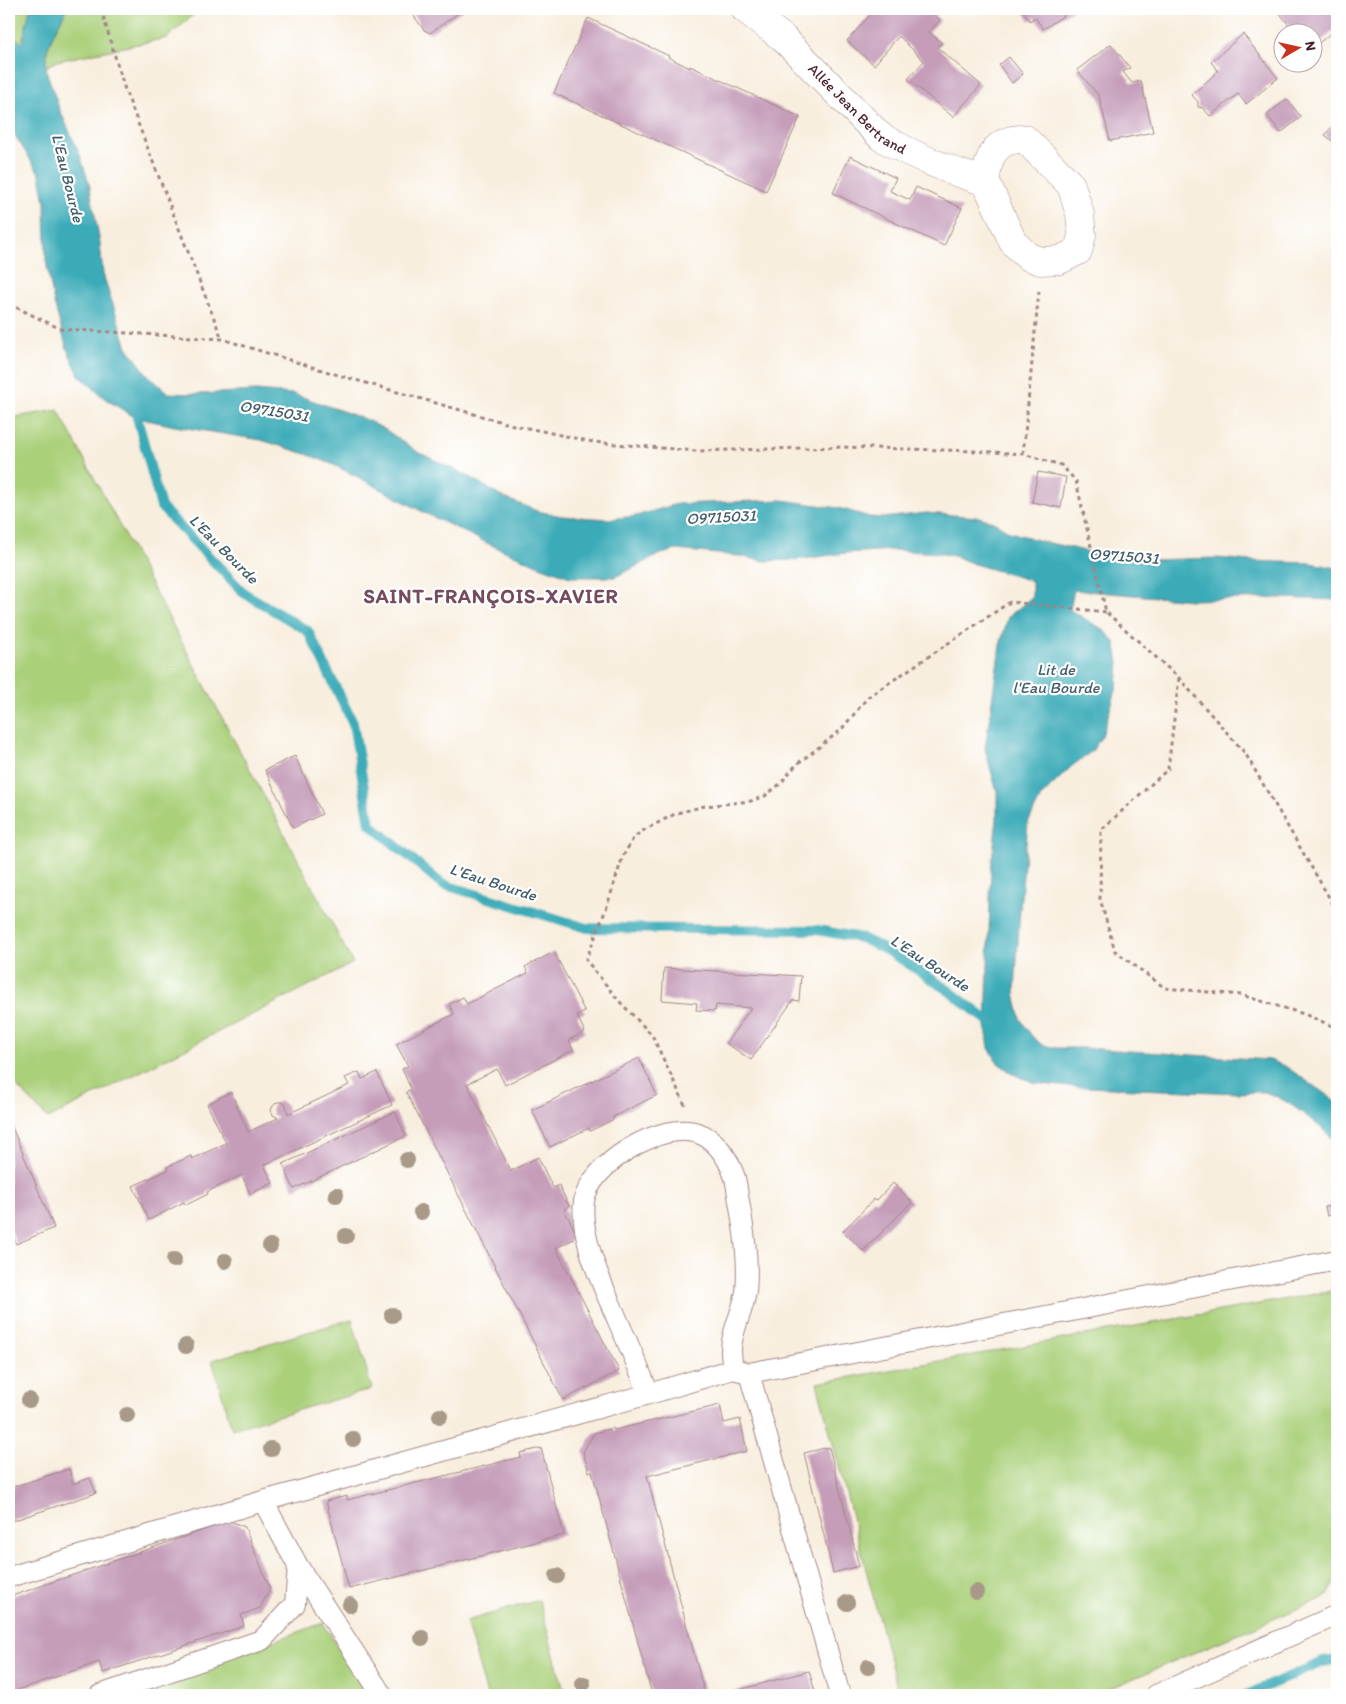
<svg xmlns="http://www.w3.org/2000/svg" width="1346" height="1704" font-family="Itim,sans-serif">
<rect width="100%" height="100%" fill="#fff"/>
<filter id="ink" filterUnits="userSpaceOnUse"><feTurbulence type="fractalNoise" baseFrequency=".02" numOctaves="2"/><feDisplacementMap in="SourceGraphic" scale="10" xChannelSelector="R" yChannelSelector="G"/><feConvolveMatrix kernelMatrix="1 2 1 2 8 2 1 2 1" color-interpolation-filters="sRGB"/></filter>
<filter id="wash" filterUnits="userSpaceOnUse"><feTurbulence type="fractalNoise" baseFrequency=".0096" numOctaves="4" result="noise"/><feDisplacementMap in="SourceGraphic" scale="20" xChannelSelector="R" yChannelSelector="G"/><feGaussianBlur stdDeviation="1.12" result="paint"/><feColorMatrix in="noise" values="0 0 0 0 0 0 0 0 0 0 0 0 0 0 0 0 0 1.4 0 .05"/><feComposite in="paint" operator="in"/></filter>
<g filter="url(#wash)">
<rect width="100%" height="100%" fill="#f8eede"/>
<!-- green -->
<path fill="#aad07a" stroke="#7a7852" d="M9 9H197L190 18 167 38 57 61 12 86 9 80Z
M58 410 353 963 48 1119 9 1078V418Z
M1337 1290V1576L1328 1596 1094 1695H899L817 1383Z
M352 1319 372 1389 232 1429 212 1360Z
M539 1600 565 1695H487L466 1621Z
M323 1623 368 1695H126Z"/>
<!-- water -->
<path fill="#3babb8" stroke="#426572" d="M30 9H67L54 33 48 48 46 61 47 73 59 108 80 155 89 183 100 243 103 274 127 347 148 375 168 393 196 394 256 391 294 394 365 419 386 430 418 452 472 478 500 496 537 511 562 516 610 519 636 516 677 504 782 500 839 508 870 517 883 518 926 513 979 517 994 522 1010 532 1041 541 1094 553 1123 555 1148 560 1217 558 1250 561 1311 563 1337 568V600L1280 598 1191 600 1074 590 1070 610 1104 630 1115 642 1119 662 1117 687 1102 736 1092 751 1072 766 1041 797 1028 823 1020 908 1015 992 1020 1018 1031 1035 1042 1045 1057 1048H1084L1270 1060 1285 1066 1337 1102V1143C1322 1127 1285 1096 1263 1092 1255 1091 1246 1093 1239 1093L1059 1086 1035 1083 1013 1074 998 1063 989 1048 986 1027 991 868 997 819V792L985 749 1000 645 1008 617 1032 597V581L974 564 954 556 938 553 894 550 846 553 796 560 763 561 739 556 676 550 661 554 615 577H570L537 565 491 545 425 513 373 485 334 465 309 455 261 440 174 426 134 417 104 398 79 375 67 349 54 303 46 261 45 202 40 175 9 126V33L22 43Z"/>
<g fill="none" stroke-linecap="round" stroke-linejoin="round">
<!-- stream -->
<path stroke="#3babb8" stroke-width="10" d="M134 406 161 507 244 593 308 631 353 723 370 824 442 884 587 928 817 930 861 938 886 950 906 962 948 990 996 1027
M1246 1695 1323 1662 1337 1660"/>
</g>
<g id="blocks">
<!-- building -->
<path fill="#c59db9" d="M409 9H464L430 33 424 30Z
M875 9H927L940 20 929 32 942 43 937 47 981 85 953 117 908 79 924 61 899 36 874 65 847 41Z
M1022 9H1074L1043 29 1035 17 1030 21Z
M1282 9H1337V28L1314 47V32H1294L1279 12Z
M588 18 669 56 668 57 690 68V66L800 117 766 191 554 93Z
M1243 34 1278 78 1246 104 1238 94 1210 116 1203 108 1198 107V102L1192 95 1218 71 1211 62Z
M1111 44 1130 68 1123 72 1132 83 1141 81 1153 132 1110 141 1099 96 1077 70Z
M1009 57 1023 74 1012 83 999 65Z
M1287 99 1301 117 1281 133 1267 115Z
M1337 121V145L1325 135Z
M850 156 896 178 890 191 910 200 916 187 962 208 944 246 833 193Z
M1038 472 1066 477 1061 508 1032 502Z
M295 756 322 814 293 828 265 770Z
M554 952 585 1012 577 1016 585 1032 569 1040 573 1050 505 1085 497 1069 467 1084 511 1171 538 1157 553 1188 559 1185 569 1206 564 1209 578 1237 556 1248 619 1371 563 1400 406 1092 411 1089 402 1069 408 1066 396 1044 454 1014 449 1004 463 997 467 1004 528 973 525 967Z
M664 968 801 976 799 1001 793 1000 751 1060 726 1043 751 1008 716 1005 715 1011 696 1010 697 1003 662 1000Z
M639 1058 657 1095 613 1117 614 1119 590 1131 589 1128 550 1147 532 1110Z
M359 1072 362 1079 377 1072 392 1105 264 1165 273 1183 250 1194 242 1175 207 1192 208 1194 186 1205 184 1202 149 1220 133 1186 168 1170 167 1167 191 1156 192 1159 226 1143 207 1104 231 1092 248 1132 278 1118 273 1115 271 1110 273 1106 277 1102H282L286 1105 288 1114 349 1085 345 1078Z
M395 1112 406 1136 294 1189 283 1164Z
M9 1120 54 1228 16 1244 9 1225Z
M893 1183 912 1202 863 1251 843 1231 874 1199 876 1201Z
M1337 1204V1214L1327 1216 1325 1207Z
M720 1405 724 1423 740 1419 747 1451 647 1476 705 1695H652L592 1471 589 1472 583 1452 594 1433 613 1428 614 1430Z
M829 1447 859 1566 833 1573 804 1453Z
M541 1448 564 1535 349 1589 326 1501 347 1496V1500L521 1457 520 1453Z
M69 1469 73 1484 90 1478 96 1493 9 1522V1488Z
M230 1521 245 1527 270 1589 260 1608 241 1615 244 1626 103 1673 99 1662 9 1693V1597Z
M809 1671 816 1695H720Z"/>
</g>
</g>
<g filter="url(#ink)">
<use href="#blocks" fill-opacity="0" stroke="#a18684" stroke-width="1"/>
<g fill="none" stroke-linecap="round" stroke-linejoin="round">
<!-- service casing -->
<g stroke="#a18684" stroke-width="22">
<path id="service" d="M749 1373 1337 1260
M649 1394C639 1369 629 1345 618 1321 604 1288 579 1238 584 1201 590 1164 662 1120 698 1133 716 1139 728 1158 734 1175 737 1183 737 1192 739 1201 744 1230 749 1262 746 1291 744 1309 731 1332 731 1350 731 1356 732 1362 733 1369
M263 1501 298 1566 382 1695
M9 1577 263 1501 649 1394 733 1369 749 1373 840 1695
M100 1695 262 1640 295 1604 298 1566
M1156 1695 1337 1615"/>
</g>
<!-- minor casing -->
<g stroke="#a18684" stroke-width="29">
<g id="minor">
<path id="s1" d="M745 9 783 38 881 137C914 156 949 171 986 182L1013 242 1027 256 1040 261 1060 260 1078 251 1082 235 1080 214 1071 185 1025 139C996 138 987 156 986 182"/>
</g>
</g>
<!-- path -->
<path stroke="#a18684" stroke-width="3" stroke-dasharray="4 4" stroke-linecap="butt" d="M101 9 125 90 222 339
M9 304 61 329 222 339 338 375 509 424 593 442 696 451 841 447 974 451 1023 454 1061 465 1076 481 1106 612 1179 678 1245 753 1337 911
M1023 454 1039 291
M1179 678 1168 769 1101 830 1100 899 1115 951 1165 988 1241 995 1304 1014 1337 1028
M685 1105 652 1035 619 1001 586 960 606 909 623 856 634 837 644 830 677 813 705 806 751 801 765 796 780 784 796 765 841 730 868 697 1010 602 1106 612"/>
<!-- service -->
<use href="#service" stroke="#fff" stroke-width="20"/>
<!-- minor -->
<use href="#minor" stroke="#fff" stroke-width="28"/>
</g>
<!-- trees -->
<g fill="#a89989">
<circle cx="407" cy="1160" r="8"/>
<circle cx="336" cy="1195" r="8"/>
<circle cx="421" cy="1212" r="8"/>
<circle cx="346" cy="1236" r="8"/>
<circle cx="270" cy="1246" r="8"/>
<circle cx="174" cy="1260" r="8"/>
<circle cx="225" cy="1261" r="8"/>
<circle cx="392" cy="1315" r="8"/>
<circle cx="186" cy="1346" r="8"/>
<circle cx="29" cy="1400" r="8"/>
<circle cx="127" cy="1415" r="8"/>
<circle cx="440" cy="1416" r="8"/>
<circle cx="353" cy="1439" r="8"/>
<circle cx="271" cy="1449" r="8"/>
<circle cx="557" cy="1576" r="8"/>
<circle cx="976" cy="1592" r="8"/>
<circle cx="847" cy="1603" r="8"/>
<circle cx="350" cy="1605" r="8"/>
<circle cx="422" cy="1638" r="8"/>
<circle cx="868" cy="1667" r="8"/>
<circle cx="583" cy="1684" r="8"/>
</g>
</g>
<g text-anchor="middle" dominant-baseline="central" stroke-width="4.5" stroke-linejoin="round" paint-order="stroke">
<!-- street labels -->
<g font-size="15" fill="#4a1f2b" stroke="#fff">
<text stroke="none"><textPath href="#s1" startOffset="151">Allée Jean Bertrand</textPath></text>
</g>
<!-- water labels -->
<g font-size="16" font-style="italic" fill="#435e6a" stroke="#fff">
<text transform="translate(68 178) rotate(76)">L'Eau Bourde</text>
<text transform="translate(274 411) rotate(9)">O9715031</text>
<text transform="translate(721 517) rotate(-3)">O9715031</text>
<text transform="translate(224 549) rotate(45)">L'Eau Bourde</text>
<text transform="translate(1124 556) rotate(4)">O9715031</text>
<text x="1056" y="669">Lit de<tspan x="1056" dy="18">l'Eau Bourde</tspan></text>
<text transform="translate(493 882) rotate(18)">L'Eau Bourde</text>
<text transform="translate(930 963) rotate(33)">L'Eau Bourde</text>
</g>
<!-- district labels -->
<g font-size="20" font-weight="bold" letter-spacing="1" fill="#754b5d" stroke="#fff">
<text x="491" y="596">SAINT-FRANÇOIS-XAVIER</text>
</g>
</g>
<!-- margin -->
<rect width="1346" height="1704" fill="none" stroke="#fff" stroke-width="30"/>
<!-- north arrow -->
<g transform="translate(1298 48) rotate(81)"><circle r="24" fill="#ffffff" stroke="#b7a5aa"/>
<path d="M0-4L9 19L0 12L-9 19Z" fill="#c8321e"/>
<text y="-8" font-size="14" font-weight="bold" text-anchor="middle" fill="#4a1f2b">N</text>
</g>
</svg>
